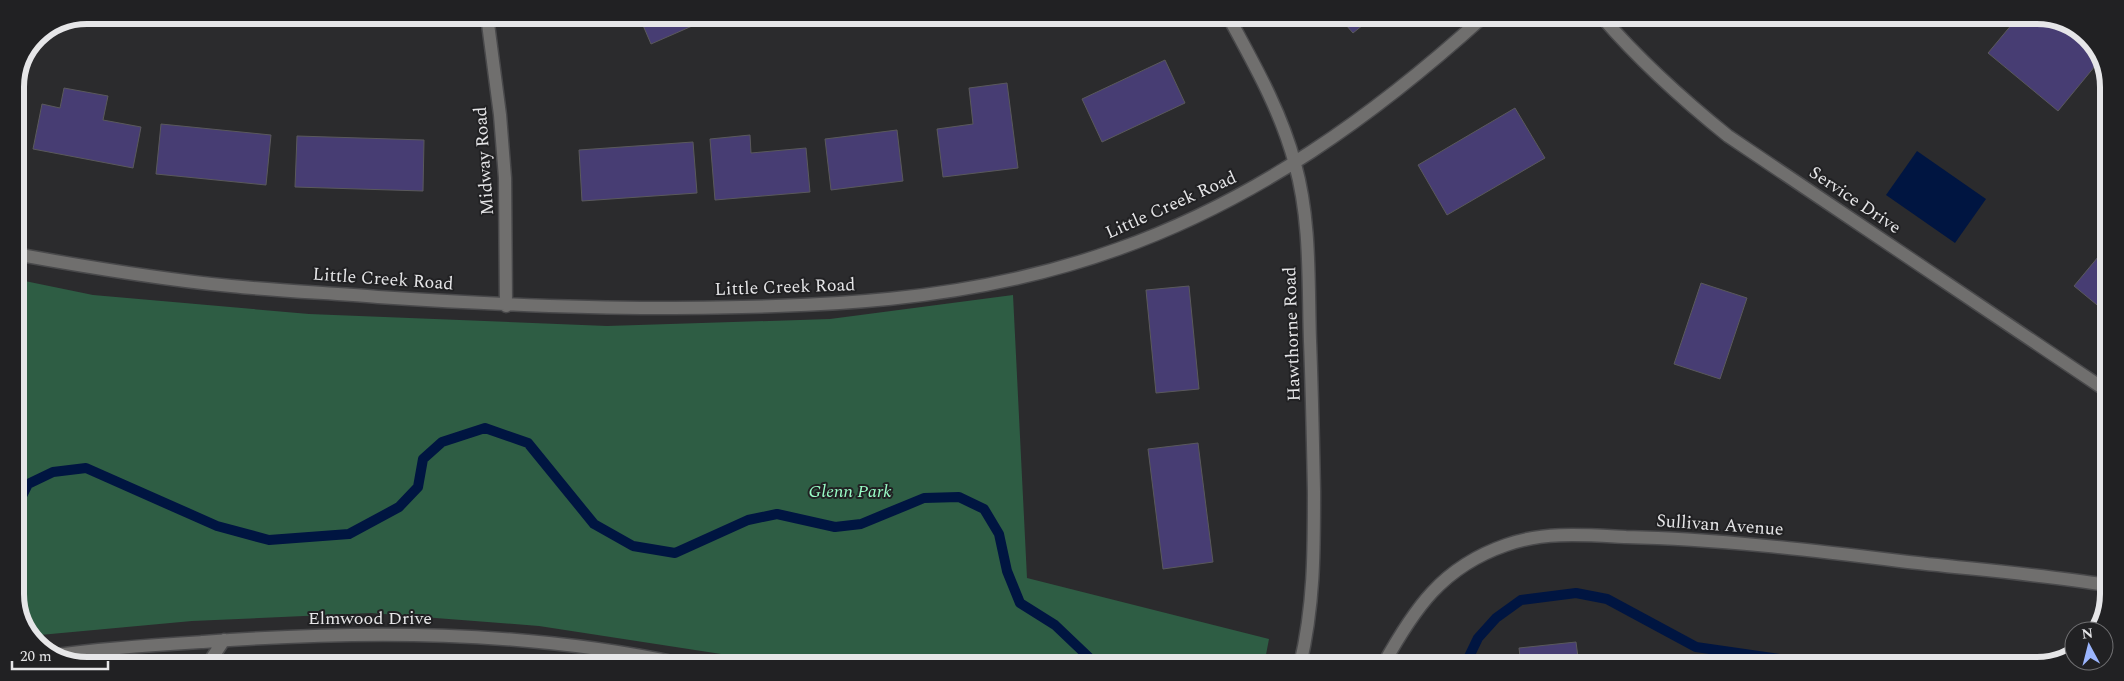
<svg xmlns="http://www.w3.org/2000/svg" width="2124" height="681" font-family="Spectral,serif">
<rect width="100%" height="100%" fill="#2b2b2d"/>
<!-- green -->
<path fill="#2e5d44" d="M15 279 93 295 309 314 607 326 830 319 1013 295 1027 578 1269 639 1264 665 760 664 734 656 539 626 371 613 192 621 29 636 15 599Z"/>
<!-- water -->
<path fill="#001541" d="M1917 151 1986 199 1955 243 1886 195Z"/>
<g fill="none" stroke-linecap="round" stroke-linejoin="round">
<!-- stream -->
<path stroke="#001541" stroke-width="10" d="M15 510 28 484 53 472 86 468 217 526 269 540 349 534 399 507 418 487 423 459 442 442 485 428 528 443 594 524 633 546 675 553 748 520 777 514 835 527 861 524 924 498 959 497 984 509 999 534 1007 571 1020 603 1055 625 1097 665
M1316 660 1350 665
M1465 665 1478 638 1496 618 1521 600 1576 593 1607 599 1696 647 1828 666"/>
</g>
<!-- building -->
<path fill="#473d73" stroke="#5a595c" d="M639 16H715L651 44Z
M1339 17H1373L1353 33Z
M2018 17 2056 18 2091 40 2100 60 2058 111 1988 53Z
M1165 60 1185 103 1102 142 1082 99Z
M21 73 25 74 16 126 15 87Z
M1007 83 1018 168 943 177 937 129 973 124 969 88Z
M64 88 108 96 103 120 141 127 133 168 33 149 42 104 60 108Z
M1515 108 1545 158 1447 215 1418 165Z
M161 124 271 135 266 185 156 174Z
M897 130 903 181 831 190 825 139Z
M750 135 751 153 806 148 810 192 715 200 710 139Z
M297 136 424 140 423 191 295 187Z
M693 142 697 193 582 201 579 150Z
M2108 245V314L2074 286Z
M1701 283 1747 298 1720 379 1674 364Z
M1189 286 1199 389 1156 393 1146 290Z
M1198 443 1213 562 1163 569 1148 449Z
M1576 642 1579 665H1521L1519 648Z"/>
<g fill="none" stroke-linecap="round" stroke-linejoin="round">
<!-- minor casing -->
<g stroke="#49494b" stroke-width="15">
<path id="minor" d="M487 16 500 115 505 178 506 306
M1228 16C1254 64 1281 111 1295 164 1311 221 1308 282 1310 341 1312 391 1313 442 1314 492 1314 553 1314 606 1300 665
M1602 17C1641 62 1682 99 1728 136L2107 391
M15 254C87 267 158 279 231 286 280 291 329 293 378 297 471 303 564 308 658 308 818 307 965 304 1118 249 1256 200 1375 115 1483 17
M56 655C104 648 154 645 203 642 362 630 526 630 682 664
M208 664 224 640
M1383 665C1414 609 1442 567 1506 545 1544 531 1587 535 1626 537 1718 539 1809 550 1900 561 1969 569 2038 574 2107 585"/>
</g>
<!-- minor -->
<use href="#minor" stroke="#706f6e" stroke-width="12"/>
</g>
<g text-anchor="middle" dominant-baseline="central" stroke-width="4" stroke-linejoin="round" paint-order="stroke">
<!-- street labels -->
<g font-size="18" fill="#e6e6e8" stroke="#212123">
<text transform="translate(484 161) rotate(-94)">Midway Road</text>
<text transform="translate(1855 200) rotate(34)">Service Drive</text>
<text transform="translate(1171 205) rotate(-24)">Little Creek Road</text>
<text transform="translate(383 279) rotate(4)">Little Creek Road</text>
<text transform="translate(785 287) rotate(-2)">Little Creek Road</text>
<text transform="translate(1292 334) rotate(-92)">Hawthorne Road</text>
<text transform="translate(1720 525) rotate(4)">Sullivan Avenue</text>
<text x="370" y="618">Elmwood Drive</text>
</g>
<!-- park labels -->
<g font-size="18" font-style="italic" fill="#99fcc6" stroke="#212123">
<text x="850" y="491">Glenn Park</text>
</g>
</g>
<!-- crop -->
<path d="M0 0H2124V681H0ZM87 24H2037A63 63 0 0 1 2100 87V594A63 63 0 0 1 2037 657H87A63 63 0 0 1 24 594V87A63 63 0 0 1 87 24Z" fill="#212123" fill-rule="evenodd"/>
<path fill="none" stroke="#e6e6e8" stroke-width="6" d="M87 24H2037A63 63 0 0 1 2100 87V594A63 63 0 0 1 2037 657H87A63 63 0 0 1 24 594V87A63 63 0 0 1 87 24Z"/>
<!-- north arrow -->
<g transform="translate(2089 646) rotate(353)"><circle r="24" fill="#212123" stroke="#707072"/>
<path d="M0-4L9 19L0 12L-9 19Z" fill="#9bb5fd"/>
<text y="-8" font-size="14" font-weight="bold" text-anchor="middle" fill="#e6e6e8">N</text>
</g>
<!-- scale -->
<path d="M12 661v8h96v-8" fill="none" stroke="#e6e6e8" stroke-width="2.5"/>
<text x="20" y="661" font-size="15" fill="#e6e6e8" stroke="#212123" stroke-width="4" paint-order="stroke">20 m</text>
</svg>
